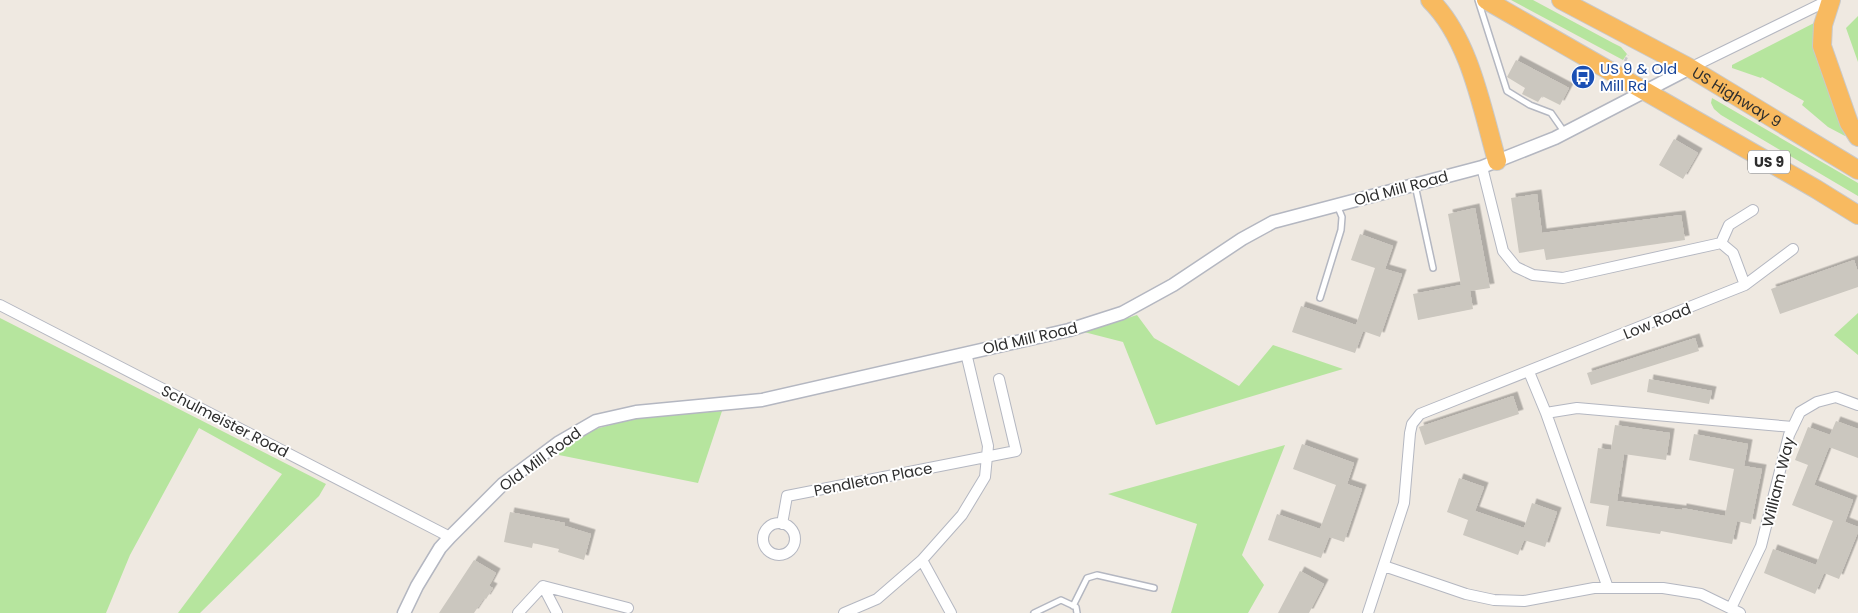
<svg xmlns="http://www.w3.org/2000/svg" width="1858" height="613" font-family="Poppins,sans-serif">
<defs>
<filter id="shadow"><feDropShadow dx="4.5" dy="-4.5" stdDeviation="0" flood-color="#0004"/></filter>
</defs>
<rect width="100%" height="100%" fill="#efe9e1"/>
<!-- green -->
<path fill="#b6e59e" d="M1511 0H1533L1613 43 1621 47 1627 54 1623 60Z
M1858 16V62L1846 28Z
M1816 22 1844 131 1845 136 1828 127 1802 105 1804 101 1762 77 1761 78 1732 68V65Z
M1712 98 1858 183V196L1721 115 1714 109 1711 103Z
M1858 313V355L1834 335Z
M1137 315 1154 338 1239 386 1273 345 1343 369 1156 425 1123 342 1084 332Z
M0 318 326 484 319 496 200 613H178L282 474 199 428 130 555 106 613H0Z
M722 411 698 483 549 453 592 430 636 418Z
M1285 445 1242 555 1264 585 1248 613H1171L1197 524 1108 494Z"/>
<!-- building -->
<path fill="#cbc7bf" filter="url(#shadow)" d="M1516 60 1569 88 1560 105 1542 96 1538 102 1522 94 1525 88 1507 77Z
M1674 139 1698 153 1683 179 1659 165Z
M1537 194 1542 233 1681 215 1685 240 1546 260 1544 249 1519 253 1511 198Z
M1475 208 1490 288 1470 291 1473 309 1418 320 1413 294 1461 285 1448 214Z
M1360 234 1393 246 1385 269 1402 274 1380 337 1363 331 1355 353 1292 332 1301 306 1356 325 1375 268 1351 260Z
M1854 260 1858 272V287L1780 314 1771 289Z
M1695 338 1699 351 1591 385 1587 373Z
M1649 379 1712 391 1709 404 1647 392Z
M1513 396 1519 414 1425 445 1419 427Z
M1836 421 1858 429V458L1829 447 1814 485 1853 500 1845 522 1858 527V532L1839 579 1824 573 1815 594 1764 573 1773 549 1816 565 1833 521 1792 505 1808 465 1795 460 1808 427 1830 435Z
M1615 425 1670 433 1666 460 1624 454 1617 501 1682 510V508L1725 516 1734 469 1689 460 1694 434 1748 444 1744 466 1762 469 1751 524 1737 521 1732 544 1661 531 1660 534 1606 526 1609 506 1590 503 1598 448 1611 450Z
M1302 444 1354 463 1347 484 1362 489 1344 542 1329 537 1321 558 1268 540 1277 514 1320 529 1336 485 1293 469Z
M1459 478 1484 487 1475 511 1524 528 1532 503 1557 512 1545 547 1524 540 1518 555 1463 535 1468 520 1447 512Z
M510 512 565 523V526L591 534 584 560 558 552 559 549 533 543 532 548 504 542Z
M474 560 496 573 489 586 493 588 486 599 484 598 474 613H439Z
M1300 571 1324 584 1309 613H1278Z"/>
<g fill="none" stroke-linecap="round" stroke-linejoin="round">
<!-- service casing -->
<g stroke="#b4b7c1" stroke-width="8">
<path id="service" d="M1478 0 1507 91 1530 105 1551 113 1565 133
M1415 185 1433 268
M1320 298 1341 230 1342 217 1337 205
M1073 606 1087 578 1097 575 1154 588
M1034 613 1061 600 1076 607 1077 613"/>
</g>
<!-- minor casing -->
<g stroke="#b4b7c1" stroke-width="12">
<path id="minor" d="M1690 68 1829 0
M1482 167 1503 251 1516 267 1533 275 1563 278 1721 243 1733 253 1745 285
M1721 243 1729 225 1753 210
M0 305 450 537
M1529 372 1546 413 1608 588
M1546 413 1577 408 1793 427
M763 539a16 16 0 1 1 32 0a16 16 0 1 1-32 0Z
M782 524 787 496 1016 451 999 379
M922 560 951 613
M1384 566 1466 594 1494 600 1524 601 1594 588H1663L1701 594 1740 613
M543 586 628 608
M543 586 557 613
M1731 608 1761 546 1789 435 1800 412 1817 402 1836 397 1858 405
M518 613 543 586
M844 613 877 599 922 560 962 515 985 477 988 446 966 353
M1368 613 1404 503 1410 433 1412 424 1420 414 1745 285 1793 249"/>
</g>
<!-- tertiary casing -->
<g stroke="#b4b7c1" stroke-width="15">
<path id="tertiary" d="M404 613 417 586 440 548 450 537 503 484 558 443 596 421 636 412 762 400 1069 330 1122 313 1173 285 1242 239 1273 222 1482 167 1555 138 1690 68"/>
</g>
<!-- trunk casing -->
<g stroke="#c9c9c9" stroke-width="20">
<g id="trunk">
<path d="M1430 0C1470 39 1482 109 1497 161"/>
<path d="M1486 0 1816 189 1858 215"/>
<path id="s1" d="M1561 0 1690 68 1858 170"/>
<path d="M1831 0 1823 25 1822 46 1849 123 1858 137"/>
</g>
</g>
<!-- path -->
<path stroke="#c9c9c9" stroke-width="2.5" stroke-dasharray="4 2.5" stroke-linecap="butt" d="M1625 61 1628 55"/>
<!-- service -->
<use href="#service" stroke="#fff" stroke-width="5"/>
<!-- minor -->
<use href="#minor" stroke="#fff" stroke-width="10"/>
<!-- tertiary -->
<use href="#tertiary" stroke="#fff" stroke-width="12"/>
<!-- trunk -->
<use href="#trunk" stroke="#f8ba60" stroke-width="18"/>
</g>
<!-- icons -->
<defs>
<g id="bus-disc" transform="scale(1.25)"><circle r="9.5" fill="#1a4fb4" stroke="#fff"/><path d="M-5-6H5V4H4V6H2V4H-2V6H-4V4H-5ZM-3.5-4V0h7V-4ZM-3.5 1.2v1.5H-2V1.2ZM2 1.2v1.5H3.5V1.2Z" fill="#fff"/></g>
</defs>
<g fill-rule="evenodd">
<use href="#bus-disc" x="1583" y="77"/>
</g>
<g text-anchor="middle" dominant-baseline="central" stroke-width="4" stroke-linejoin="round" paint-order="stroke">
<!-- shield labels -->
<rect fill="#fff" stroke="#6d6d6d" stroke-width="1" x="1748" y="150.5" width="42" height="23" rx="4"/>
<g font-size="14" font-weight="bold" fill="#2e2e2e">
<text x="1769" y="162">US 9</text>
</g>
<!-- transit labels -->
<g font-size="15" fill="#164399" stroke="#fff" text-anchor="start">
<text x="1600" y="68">US 9 &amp; Old<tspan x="1600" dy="17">Mill Rd</tspan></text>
</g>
<!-- street labels -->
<g font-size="15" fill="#2e2e2e" stroke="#fff">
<text stroke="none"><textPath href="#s1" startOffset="201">US Highway 9</textPath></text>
<text transform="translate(1401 188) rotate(-15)">Old Mill Road</text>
<text transform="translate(1657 321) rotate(-22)">Low Road</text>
<text transform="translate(1030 338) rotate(-13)">Old Mill Road</text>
<text transform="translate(225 421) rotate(27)">Schulmeister Road</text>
<text transform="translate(540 459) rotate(-36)">Old Mill Road</text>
<text transform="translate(873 479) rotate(-11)">Pendleton Place</text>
<text transform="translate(1778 482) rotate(-76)">William Way</text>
</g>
</g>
</svg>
